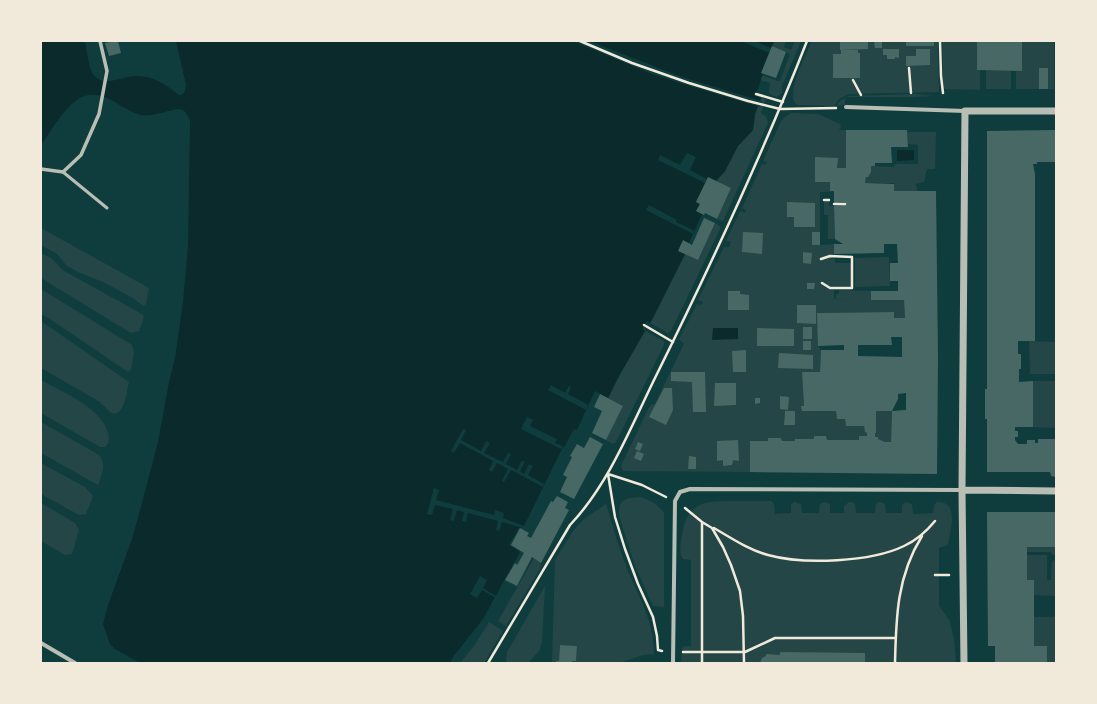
<svg xmlns="http://www.w3.org/2000/svg" width="1097" height="704" font-family="Barlow,sans-serif">
<rect width="100%" height="100%" fill="#0f3d3e"/>
<!-- green -->
<path fill="#244646" fill-rule="evenodd" d="M774 41H786L784 47 791 50 795 41H801L782 86V93L777 97 771 95 769 92 770 83 760 80 761 75 778 81H780L790 54 772 46Z
M812 41H938L939 92 849 94 839 99 834 106 797 105C784 95 807 53 812 41Z
M942 41H977V70H980V90L945 89 943 84Z
M1022 41H1054V89H1048V68L1039 69V89H1016V71H1022Z
M986 70 1011 71V89H986Z
M915 94 935 96 914 97H847L845 99V105L836 106 840 101 848 96Z
M761 98 766 99 761 113 766 117 768 123 723 221 717 219 731 188 716 181 725 171 738 146 753 130 755 113Z
M791 113 818 114 840 124 841 126 839 130H846V191L820 192V245L834 244V254H830V258L835 259V263H851V286H830V290H834V299H830L857 300 836 299V294H839V290L871 291V300H904L905 318H894V312L818 313V346L821 350 820 372H802L804 406 836 411 837 419H845L846 426H864L865 432 867 433V436L859 440H827L826 436H815L814 439H795V441H782L781 438H768V441H750V472L623 471 621 466 648 409 652 404H655L684 344 679 339 697 304 701 305 703 302 698 300 724 247H729L731 242 726 241 740 211 745 213 746 210 742 208 762 164 766 165 767 162 763 161 781 121 784 118ZM785 411H795V425H784Z
M907 132H936L935 169H927L924 182 916 184 917 191H894V183H865L866 177 868 176 871 172V166L893 167 896 164H918V145L908 144Z
M829 201V206H834L835 239H828V215H824V202Z
M715 223 721 227 671 331 668 333 650 323 685 254 698 260Z
M41 228 149 288 146 304 143 306 133 298 103 282 78 272 67 266 57 254 41 245Z
M41 253 51 258 64 271 142 314 144 317 139 331 131 333 41 278Z
M889 257 890 286 855 287V258Z
M41 289 132 345 134 353 131 370 128 372 50 319 41 314Z
M41 321 129 382C126 392 126 411 114 414L110 412 100 402 41 368Z
M645 331 662 340 664 342V345L616 442 613 444 606 440 623 406 608 398 619 376Z
M1029 341 1056 342V374H1030Z
M41 380C62 392 101 407 108 433 109 439 110 442 105 447H100L41 413Z
M1033 381H1056V428L1033 427Z
M876 411H892L891 442H885L878 439V437H875V433L876 432Z
M41 422 99 455C107 466 102 473 98 485L41 453Z
M41 463 85 487 93 496 86 514 79 515 41 494Z
M641 497 654 503 664 512V607L653 606 635 566 619 516C618 498 626 498 641 497Z
M771 501 774 504 775 514 791 513V505L794 502 801 504 802 513H819L820 504 825 502 830 504V513H844V506L849 502H852L855 504 856 513H875L876 504 879 502 885 504 886 513H902V505L906 502 912 504 913 514 933 513 934 505 937 502C960 501 950 531 948 545L939 548V606L950 621 951 627 954 639 956 663H681L682 648 685 646H691V560L683 559C678 553 681 542 682 535 688 501 705 501 734 501 746 501 759 501 771 501Z
M41 503 75 523 79 530 72 554 65 555 41 541Z
M606 504C613 526 619 549 628 571 640 600 654 621 654 654L643 655 619 663H572V661H576L577 646 560 645 559 661H557L556 663H552L555 560 573 531 584 519Z
M1027 547H1056V555H1053L1050 552H1027Z
M1027 555H1047V580H1051L1052 561 1056 560V596L1034 595V580H1027Z
M534 558 541 563 540 569 506 626 498 621Z
M545 586 542 642 539 651 528 663H506L507 652Z
M1034 617H1056V663H1047V646H1034Z
M489 622 503 631 484 663H460L475 645Z"/>
<!-- water -->
<path fill="#0a2a2b" d="M41 41H85C87 51 88 66 93 74 103 89 124 75 137 76 154 76 166 85 179 95L183 94 185 91 186 85 176 41H774L756 94 755 96 761 98 755 114 753 130 738 146 725 171 716 181 708 177 696 202 700 204 696 211 702 214 689 243 683 241 678 251 685 254 652 320 650 323 647 321 642 329 645 331 619 376 608 398 595 391 577 430 574 429 564 447H563L524 526 522 528H519L509 545 520 552 483 619 453 657 450 663H140L115 649 110 644 103 624 108 605 132 539 141 507 158 442 169 382 175 358 183 302 188 246 190 120C188 116 186 112 183 110 175 106 154 118 141 115 120 110 105 88 82 97 67 103 51 131 41 145Z
M897 150H914V160L897 161Z
M713 328H738V339L712 340Z"/>
<!-- pier -->
<path fill="#0f3d3e" d="M573 41H589L682 77 762 101 760 107 680 83 647 72Z
M741 41H754L771 48 769 53Z
M687 153 696 157 690 170 707 179 705 183 658 160 660 155 680 165Z
M649 205 677 220 676 222 695 231 693 234 646 210Z
M551 385 565 393 569 386 571 387 568 394 588 405 586 410 548 390Z
M527 417 533 420 530 426 557 439 555 443 563 446 561 449 521 429Z
M463 429 466 430 461 440 481 451 486 441 490 443 484 453 503 462 508 453 511 454 506 464 517 470 522 460 525 462 520 471 524 474 529 464 533 466 528 475 544 484 543 487 511 470 504 482 502 481 508 469 497 463 492 472 489 470 493 461 460 443 454 453 451 451Z
M434 488 439 490 436 500 494 515 495 510 504 513 503 518 524 526 522 528 502 522 499 531 496 530 498 521 468 513 466 522 462 521 464 512 457 510 454 521 450 520 453 509 435 505 432 515 427 514Z
M480 576 487 580 483 588 496 596V598L482 590 477 598 470 594Z"/>
<!-- building -->
<path fill="#486865" fill-rule="evenodd" d="M113 41H118L121 53 109 56 105 43Z
M840 41 868 42V49L840 50Z
M874 41H882V48H875Z
M906 41H934V46H906Z
M977 41H1022V71L977 70Z
M772 46 786 52 776 78 761 73Z
M883 49H899V58L895 57V59H887V55H883Z
M916 49H930V65L906 66V56H916Z
M841 50H858V53H860V78H833V54H841Z
M1039 68H1048V89H1039Z
M846 130H907L908 147H891L892 163H875V166H871V172L868 177H866L865 183 894 184V191H936L938 357 937 474 750 472V441H768V438H781L782 441H795V439H814V436H826L827 440H859V436H867V433L865 432 864 426H846L845 419H837L836 411H802L801 406H804L802 372H820L821 350H844V345L818 346 817 313 894 312V318H905L904 300H871V291H898V281H890V263H898L897 244H884V253L834 254V244H843L835 239 834 206 845 205V202L834 203V191H830V182H815V157L838 158 837 168H846ZM891 337H902V357L858 356V345H892ZM906 393V410L892 411 891 442H885L878 439V437H875V433H876V411H892L898 399V394Z
M1056 130V162H1037V164H1033L1035 174V341H1018V354H1021V369H1019V382L1033 381V427H1015V431H1018V437H1015V440L1018 444H1027V440H1035V443H1038V439H1056V477L1051 476 1050 472H987V419H985V389H987V131Z
M708 177 731 188 717 219 705 213 704 215 696 211 700 204 696 202Z
M787 202 815 203V227H794V217H787Z
M704 218 715 223 698 260 678 251 683 240 692 245Z
M743 232 763 233 762 254 742 252Z
M812 232H820V245H812Z
M803 252 812 253 811 264 803 263Z
M807 283H815L814 289H807Z
M728 291H740V294L749 295V310H728Z
M797 305H816V324L797 323Z
M803 327H812V339H803Z
M757 328 794 329V346H757Z
M803 341H811V350H803Z
M746 350V372H733L732 351Z
M779 353 813 355V369L778 368Z
M671 372H705L706 412H693L692 382 671 381Z
M715 383H736V405L714 406Z
M664 388H672L673 410 666 425 649 417Z
M600 394 623 406 606 440 592 433 602 411 594 407Z
M780 396 789 397 788 410 780 409Z
M755 398H760V403L755 404Z
M785 411H795V425H784Z
M590 437 603 444 574 499 560 492 567 477 563 475 572 457 570 456 577 444 584 448Z
M738 440 739 461 733 460 732 465 723 466V460L717 461V441Z
M638 442 643 444 640 451 635 449Z
M637 451 644 454 641 461 634 458Z
M689 456 696 457V469H688Z
M557 496 568 502 565 508 569 510 541 563 532 557 517 586 505 580 515 563 517 565 524 553 511 545 520 528 529 533 527 536 531 538 551 501 553 502Z
M987 512H1056V547H1027V580H1034V646H1047V663H995V646H988Z
M560 645 577 646 576 661H572V663H556V661H559Z
M780 652 865 653V663H760L762 658 766 656V654L780 655Z"/>
<g fill="none" stroke-linecap="round" stroke-linejoin="round">
<!-- path -->
<path stroke="#f1e9da" stroke-width="2.5" d="M580 41 632 63 689 83 748 101 780 109 836 108
M940 41 941 76 943 93
M909 68 911 93
M853 80 861 95
M756 94 783 102
M824 200H829
M834 204H845
M821 259 830 256 852 257V288H830L822 283
M644 325 673 342
M608 474 615 517 625 549 638 584 653 617 657 636 658 650 662 651
M608 474 642 485 666 497
M685 508 702 522 712 528 723 547 731 565 740 591 743 616 744 663
M702 522V663
M714 528C731 538 749 550 768 555 804 565 871 562 904 546 917 540 926 532 935 521
M935 575H949
M683 652H745L775 638H896
M488 663 570 525C608 485 630 429 654 380 709 269 762 156 807 41
M895 663C896 617 897 576 922 536"/>
<!-- service -->
<path stroke="#b8beb3" stroke-width="3" d="M63 172 107 208"/>
<!-- pedestrian -->
<path stroke="#b8beb3" stroke-width="3.5" d="M41 169 63 172 81 155 99 114 107 71 100 41"/>
<!-- minor -->
<path stroke="#b8beb3" stroke-width="4" d="M846 107 965 111
M41 643 75 663
M673 663 675 501 680 492 690 489 962 490"/>
<!-- tertiary -->
<path stroke="#b8beb3" stroke-width="7" d="M962 490 1056 491
M964 663 962 490 965 111H1056"/>
</g>
<!-- border -->
<rect width="1097" height="704" fill="none" stroke="#f1e9da" stroke-width="84"/>
</svg>
